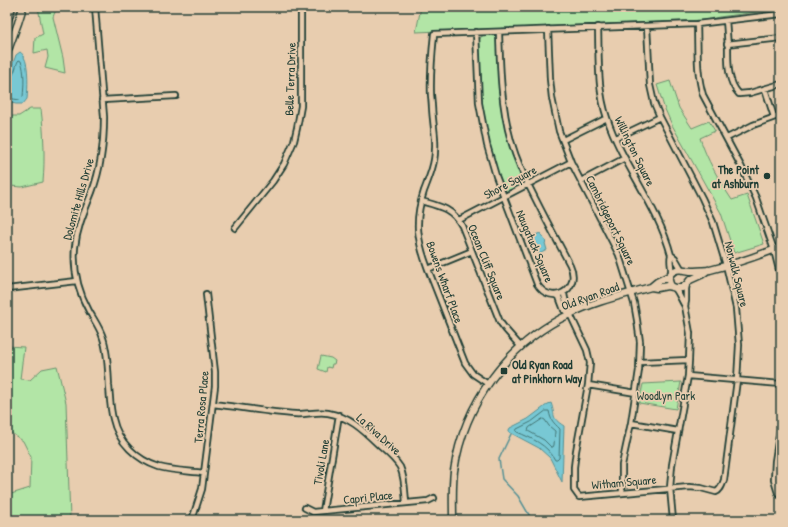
<svg xmlns="http://www.w3.org/2000/svg" width="788" height="527" font-family="'Patrick Hand',sans-serif">
<rect width="100%" height="100%" fill="#e8cdaf"/>
<filter id="ink" filterUnits="userSpaceOnUse"><feTurbulence type="fractalNoise" baseFrequency=".025" numOctaves="2"/><feDisplacementMap in="SourceGraphic" scale="8" xChannelSelector="R" yChannelSelector="G"/><feConvolveMatrix kernelMatrix="1 2 1 2 8 2 1 2 1" color-interpolation-filters="sRGB"/></filter>
<g filter="url(#ink)">
<!-- green -->
<path fill="#b2e5a6" stroke="#68916d" d="M38 7H57L53 17 63 58 65 73 45 68 48 57 47 50 34 53 35 38 43 34Z
M421 7H779L778 8 772 10 719 17 705 20 416 32Z
M484 35C490 35 495 34 497 40 499 74 499 109 509 142 511 147 523 179 522 182 521 186 513 190 510 190 507 191 506 190 504 189 499 182 497 174 495 166 481 125 480 82 479 40L481 37Z
M670 81 679 108 692 128 709 121 715 131 700 138C706 158 720 182 732 200L747 195 764 244 734 253 721 213 672 125 664 107 657 85Z
M30 109H41C44 133 45 159 43 182L22 187 10 186 7 187V116H19Z
M7 346 24 347 20 379 30 380 42 369 57 366 66 403 70 520H8L7 519V499L8 495 30 488 31 457 23 441 7 430Z
M321 356 331 358 335 361 334 364H332L331 368 327 367 326 372 318 369Z
M681 382 676 409 639 403 643 384Z"/>
<!-- water -->
<path fill="#78c8d4" stroke="#549094" d="M20 52C21 52 24 56 24 57 29 65 28 89 27 99L23 104H16L7 102V80L16 55Z
M540 233 546 242 545 243 547 250 539 254 531 237Z
M551 403C556 416 550 417 564 426L562 482 550 458 539 448 509 432V430L510 428 528 419 548 404Z"/>
<g fill="none" stroke-linecap="round" stroke-linejoin="round">
<!-- shore -->
<path stroke="#437574" stroke-width="1" d="M7 79C15 78 15 67 18 61L19 60 21 61C25 72 24 85 23 97L20 100 7 98
M546 411H549C551 421 553 422 560 429L559 458 557 460H555C548 445 531 438 517 432L516 431 517 429 531 422Z
M543 419 545 420 549 426 555 431 554 445 553 447H551L544 440 528 431 529 428Z"/>
<!-- stream -->
<path stroke="#549094" stroke-width="1.5" d="M511 434 499 459 502 479 518 496 532 520"/>
<!-- street casing -->
<g stroke="#1f3d34" stroke-width="8">
<path id="street" d="M95 7 104 117C104 143 101 168 92 192 85 210 77 227 75 247 73 269 78 291 89 311 94 320 100 328 103 338 108 353 108 370 109 386 110 397 110 408 113 419 118 442 137 460 159 467 174 471 189 471 204 473
M726 21C727 29 727 37 728 46 728 62 727 81 739 94L750 93 781 84
M697 24C698 48 696 72 703 95L741 166 756 198 774 250 781 278
M598 27C599 57 597 89 607 118 623 166 658 206 671 255 669 261 672 267 671 274
M548 29 550 79 552 98 559 131 571 162 619 255 634 303 637 320 640 342 639 370 631 423 622 465V493
M476 32 479 103 487 145 496 176 537 284C551 307 582 290 570 265 559 244 547 222 536 200 526 181 517 162 511 141 501 106 500 68 499 32
M727 44 781 38
M765 89 774 117
M102 100 176 96
M616 138 660 117
M727 138 753 125 781 115
M563 140 607 118
M581 181 625 158
M421 201C439 206 452 208 462 226L500 322 506 330 521 347
M459 220 571 162
M235 228 273 181 284 164 294 141 297 128 301 106V7
M671 255 675 258 682 270
M428 269 472 251
M674 287C679 293 681 300 685 306
M7 289 77 281
M564 292C564 300 568 306 570 314L587 350 590 363 588 385 576 451 574 467V490L579 497 689 487 701 488 716 492C721 490 722 485 724 480L737 380 739 345 736 308 726 265 713 222 702 198 660 117 654 103 650 85 647 26
M555 295 559 297 564 310 570 314
M640 362 689 360
M688 376 781 384
M488 384 473 374 465 363 428 269C417 240 414 221 424 191 429 178 435 164 435 150 436 140 434 130 433 119 432 111 432 103 431 95 430 74 432 54 434 34L697 24 781 14
M588 385 636 393
M213 404C240 407 268 412 295 414 306 415 317 411 328 413 351 417 365 432 381 447 388 453 395 459 400 467 405 478 405 492 406 503
M631 423 678 431
M781 423 775 461 774 480 778 493H781
M305 508 313 512 323 511 428 501 434 498
M323 511 339 415
M192 520 202 489 215 386V372L206 294
M673 520 670 488 672 465 688 376 689 360 690 333 685 306 686 301V289L687 284"/>
</g>
<!-- secondary casing -->
<g stroke="#1f3d34" stroke-width="9">
<path id="secondary" d="M7 23 12 7
M7 53 18 23 23 7
M651 287 657 288 667 286 672 287 676 288H682L686 285 690 280 701 275 708 270
M672 287C668 282 667 275 674 271 680 267 688 272 695 271 700 270 705 271 710 270 734 264 758 256 781 247
M453 520C453 504 452 488 454 471 464 403 508 343 570 314 595 301 624 295 651 287L657 282 669 276"/>
</g>
<!-- street -->
<use href="#street" stroke="#e8cdaf" stroke-width="4.5"/>
<!-- secondary -->
<use href="#secondary" stroke="#e8cdaf" stroke-width="6"/>
</g>
</g>
<!-- markers -->
<g fill="#1f3d34" stroke="#e8cdaf" stroke-width="1.5">
<circle cx="767" cy="176" r="4"/>
<rect x="500" y="367" width="8" height="8" rx="2"/>
</g>
<g text-anchor="middle" dominant-baseline="central" stroke-width="3.5" stroke-linejoin="round" paint-order="stroke">
<!-- street labels -->
<g font-size="12" fill="#1f3d34" stroke="#e8cdaf">
<text transform="translate(290 79) rotate(-88)">Belle Terra Drive</text>
<text transform="translate(635 151) rotate(64)">Willington Square</text>
<text transform="translate(510 182) rotate(-28)">Shore Square</text>
<text transform="translate(78 199) rotate(-74)">Dolomite Hills Drive</text>
<text transform="translate(611 220) rotate(64)">Cambridgeport Square</text>
<text transform="translate(535 246) rotate(67)">Naugatuck Square</text>
<text transform="translate(487 262) rotate(68)">Ocean Cliff Square</text>
<text transform="translate(737 274) rotate(76)">Norwalk Square</text>
<text transform="translate(445 282) rotate(70)">Bowens Wharf Place</text>
<text transform="translate(590 296) rotate(-20)">Old Ryan Road</text>
<text transform="translate(201 407) rotate(-85)">Terra Rosa Place</text>
<text transform="translate(379 434) rotate(42)">La Riva Drive</text>
<text transform="translate(321 462) rotate(-80)">Tivoli Lane</text>
<text transform="translate(624 482) rotate(-5)">Witham Square</text>
<text transform="translate(368 497) rotate(-6)">Capri Place</text>
</g>
<!-- poi labels -->
<g font-size="12" font-weight="bold" fill="#1f3d34" stroke="#e8cdaf" text-anchor="end">
<text x="759" y="169">The Point<tspan x="759" dy="14">at Ashburn</tspan></text>
<text x="512" y="364" text-anchor="start">Old Ryan Road<tspan x="512" dy="14">at Pinkhorn Way</tspan></text>
</g>
<!-- park labels -->
<g font-size="12" fill="#26453a" stroke="#e8cdaf">
<text x="666" y="395">Woodlyn Park</text>
</g>
</g>
<!-- margin -->
<rect width="788" height="527" fill="none" stroke="#e8cdaf" stroke-width="24"/>
<rect x="12" y="12" width="764" height="503" fill="none" stroke="#1f3d34" stroke-width="1.5" filter="url(#ink)"/>
</svg>
